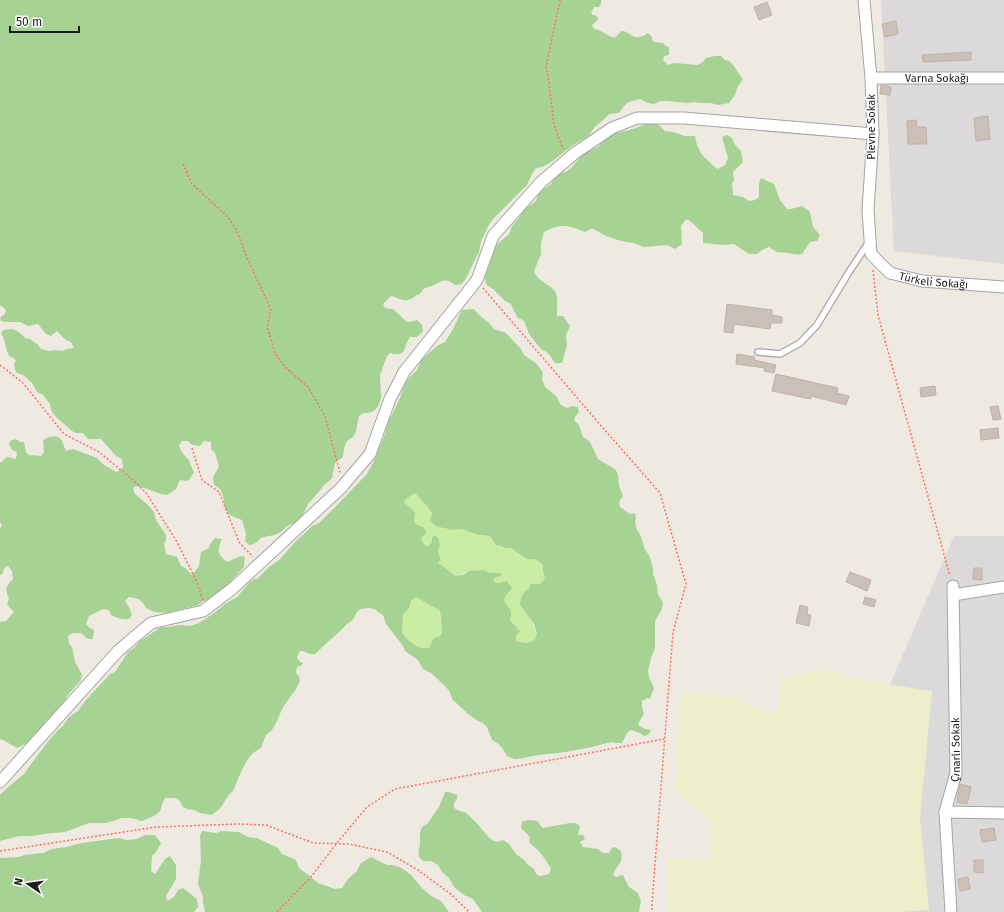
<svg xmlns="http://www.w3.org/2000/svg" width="1004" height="912" font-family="'Fira Sans',sans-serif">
<rect width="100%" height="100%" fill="#efeae1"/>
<!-- residential -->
<path fill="#dbd9d9" d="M881 0H1004V264L894 251Z
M954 536H1004V912H792Z"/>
<!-- farmland -->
<path fill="#edefcb" d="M824 669 852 679 932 691 920 818 929 910 898 912H668V858L710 861 711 821 676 791 680 702 685 692 740 698 751 706 769 713 778 711 782 679Z"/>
<!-- grass -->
<path fill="#c9eea3" d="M415 493C421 500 427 505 432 513L430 520 432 523 437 527 444 528 448 529H462L467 531 471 532 482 536H491L496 545 502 546 504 548C508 548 511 548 514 550 521 555 526 561 535 559L543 565V572L545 577 543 582 539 585 535 584 523 594 520 605C525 612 548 640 529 643 525 643 520 641 516 641L514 630V624L510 621C515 608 508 611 504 601 502 596 502 588 501 582L498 583H495L493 579 495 578 500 577 499 573H490L484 570 473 571H469L458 576H455L444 567 437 563 441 560 438 552 440 549 432 537V542L428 547 423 543 421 539 425 535 424 528 416 524 414 521 415 515 414 511 404 502 406 499Z
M416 597 430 605 434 606 438 609 441 622 442 633 429 648C418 650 408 641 402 633 402 618 404 607 416 597Z"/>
<!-- forest -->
<path fill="#a6d293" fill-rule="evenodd" d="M0 0H601V4L599 7H594L591 13 593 15 597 16 598 20 592 25 594 29C602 30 607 36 615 38L621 31C628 30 632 39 639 37 642 37 646 34 648 33L652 37V41L655 42 663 43 666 46 669 47V55L664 56 663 60 668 65 674 63 697 65 702 63 706 58 715 56H721L725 60 730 61C735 67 738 73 743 79L737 88 735 95 729 103 718 105 711 103H700L694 102 688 103 667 101H661L654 104 648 103 640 99C636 101 633 100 629 102 625 104 622 109 619 113L609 114C605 118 602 122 597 125 593 128 591 134 587 137 580 141 574 144 568 149 558 156 549 167 536 168L532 174 527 185 494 218 488 226 481 242 479 252 465 280 461 284 455 285C447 278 442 280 434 285 426 289 426 285 420 294 414 295 416 297 411 299 404 303 398 297 391 296L383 304 385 308 393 309 407 322H410L417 320 422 325 423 331 417 337H410C403 346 408 358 390 353L387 356 380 375 381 396 383 392C380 401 379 411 368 413 364 413 363 413 359 416L356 431 354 436 347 441 344 448 343 457 335 463 332 478 329 481 325 484 321 489 308 504 302 517 297 523C284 524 285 531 277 534 272 536 266 536 261 538 258 542 254 545 249 545L245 541 246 534 242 520C238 518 233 517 230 515 220 507 228 491 215 486 210 477 216 474 219 466L215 453 211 449V442L204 441 200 446 192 445 188 441H182L179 445C181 452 184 455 189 460L190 464 194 472 189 480 186 481 180 480 176 489 167 495C160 494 156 492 150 490 146 488 140 487 136 486L133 488 134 493 148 505 154 512 156 520 166 535V540L164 544 166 554 177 557 181 566 185 568 192 575 199 566 201 552 209 548 210 544 215 538 222 539C217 550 217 554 227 562L241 556 245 557 244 567 226 586 221 590 210 600 203 601 198 605 174 611 169 613 154 612 146 608 144 604 139 599 129 597 125 601 129 607 132 615 129 619C122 620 117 618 111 615L109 610 103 609 89 616 86 624 90 628 94 630 93 639H88L81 633H73L68 636 69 644 72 647 75 662 82 674 81 680 67 696 64 704 54 715 46 720 43 727 33 735 29 742 17 748 1 739 0 740V622L6 621 14 612 10 608 7 604 9 598C4 589 7 585 13 579L12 571 8 566 5 567 2 574 0 575V529L2 525 0 522V463L7 457 16 459 17 452 12 450 9 444 10 441 16 439 20 442H24L26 453 31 456 32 455 41 456 44 452 43 440 49 437 56 436 61 439 66 451 73 449 97 458 104 465 108 467 114 471 117 472 123 467 122 459 116 456 101 439H88L83 433H76L72 431 55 416 51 410 50 404 43 395 37 392 32 383 23 375 17 373 15 370 14 363 16 361 14 358 9 356C5 348 6 341 1 333L3 330C15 328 17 330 25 338L30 339 38 345 41 349 49 351 56 350 63 351 66 349 74 348 71 342C64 340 62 336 57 331L51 336 46 334 38 324 28 326 20 322H7L1 321 0 318 2 316 5 314 6 310 0 305Z
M652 121 660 126 665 131 673 132 685 136H695L697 145 702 155 717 169 725 165 728 158 722 137 727 135 732 138 735 145 741 151 743 162 733 172 734 181 732 183 733 195 743 197 749 201 755 200 759 197V184L761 178 774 184 780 200 787 209H791L802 206 810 212 813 227 820 235 817 241 810 242 802 254C796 255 795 254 788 253 778 252 778 254 769 247L762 250 757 254H749L734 244 724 245 703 243V233C697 228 693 222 686 219L681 226 682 244 675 249 667 245 644 247 634 243 626 242 618 240 606 236 592 228 585 232C568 225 561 223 544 232L541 243V254L534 271C538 283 552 284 556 293 558 299 557 310 557 316H563L570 326 566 335 567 345 562 363H555L548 353 541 349 529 334 524 321 517 317 511 304 505 301 494 290 486 284 484 272 489 266 495 246 509 234 512 226 518 219 525 209 536 201 539 192 551 184 554 178 559 173 566 172 572 167 583 154 591 149 598 147 610 135 636 128Z
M474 309 479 315 489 323 494 329 506 333 521 349 524 355 537 364 543 373 542 379 545 387 556 396 561 405 567 408 572 406 578 407 579 412 575 417 574 420 579 425 583 437 588 440 591 444 598 459 616 470 618 475 619 486 623 496 619 502 620 507 630 514 635 513 636 518 635 522 637 530 640 534 645 550 649 555 653 568V574L657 585 658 594 663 603 662 609 655 621V648L651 658 648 671 649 677 654 688 650 699 647 698 642 701V707L644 714 639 722 638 725 645 729 651 730C649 735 648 735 644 736L640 733 631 730 627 733 622 743H616L611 742 592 747 566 752 538 755 518 759H514L507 756C503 748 500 744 492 740L487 727 483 723 478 721 468 714 452 699 450 692 445 686 431 673 423 669 418 660 405 651 403 646 386 624 383 615 374 609 368 608 361 609 357 612 353 620 347 624 336 635 330 640 315 654H310L303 651H300L297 657 299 661 303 663 301 666 297 667C296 671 295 673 299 676L300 681 296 689 283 707 276 723 272 730 266 735 261 748C245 755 240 776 233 791 223 799 225 808 211 815L200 813 194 810 187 809 183 807 179 800 174 798H165L163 802 160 811 154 816 142 821 131 818H121L114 821 105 823H89L65 832 44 834 33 836H19L0 841V795L5 790 25 773 31 764 50 739 59 729 63 726 69 717 78 711 86 700 110 674 115 672 128 652 134 648 140 641 161 627H167L181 625 190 626 199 623 214 613 225 604 237 597 250 582 254 579H257L269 567 279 560 296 541 305 533 312 526 319 523 339 503 367 474 373 463 385 434 387 425 400 398 405 382 417 370 421 360 437 346 445 342 452 331 462 310ZM415 493C421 500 427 505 432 513L430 520 432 523 437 527 444 528 452 530 462 529 478 535 490 536 496 545 502 546 504 548C508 548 511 548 514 550 521 555 526 561 535 559L543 565V572L545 577C541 586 539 584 531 584L529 589C523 591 520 599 520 605L534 624 537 633 535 639 531 642 526 643 516 641V635L518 634 520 631 518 629 514 630 517 628V627L510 621C514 608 508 610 504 600L506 595 512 588 507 581 498 583H495L493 579C496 577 499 577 502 575L499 573H490L484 570 469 571 463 575 455 576 444 567 438 563 441 560 438 552 440 545 438 538 435 535 432 537V542L428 547 423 543 421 539 426 533C425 524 419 528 415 523 413 521 415 517 415 514 414 509 407 506 404 502L406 499ZM416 597C419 599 438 609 439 610 442 616 441 626 442 633L439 637 434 638 429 648C418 650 408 641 402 633L403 615 409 608 411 601Z
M445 792H449L457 795V799L454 803V808C458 811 462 811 466 813 471 817 476 822 480 827 487 834 492 846 503 840L509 844 516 854 524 860 528 865 534 869 537 875 540 876 549 874 551 869C545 857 539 851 529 842L530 837 521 828 522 822 528 820 538 821 540 825 543 828 570 823H575L580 826 578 835H583L585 839 580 842 583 847 598 849 603 853H609L612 848 615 847 621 851C624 864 616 865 613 875L616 877 623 875 629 887 638 893 641 901 639 912H482L473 899 464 895 454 887 449 878 442 872 438 865 431 861H423L419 857C418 852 419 848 420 844 420 836 419 834 422 827L428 823 439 807Z
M202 831 216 833 221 831 239 832 248 837 257 838 278 848 282 854 296 860 299 868 311 877 318 883 335 889 342 888 348 879 356 872 361 863 371 857 387 865H392L402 868 412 876 421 887 431 896 441 901 449 912H205L203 902V897L198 884 201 860 200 836Z
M145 835H155L161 843 156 852 152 856 151 871 155 874 165 859 170 856 176 865V879L166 896 167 901 174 897 178 890 183 888 197 899 198 907 194 912H0V858L19 857 24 855 43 853 52 849 66 847 82 843 118 838 127 840 137 839Z"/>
<!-- building -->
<path fill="#cbc0b7" stroke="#c1b0a3" d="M767 2 772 15 759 20 754 7Z
M896 21 898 34 885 37 882 24Z
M971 52V60L923 62 922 55Z
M881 85 891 87 890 95 880 94Z
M988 116 990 139 976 141 974 118Z
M916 120 917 127H926L927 144H908L907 121Z
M727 304 772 310V315L782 317V323H771L770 329 734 324 733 333 724 332Z
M737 354 755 357 754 360 776 365 774 373 764 371 765 368 736 364Z
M776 374 838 388 837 393 849 396 846 405 811 396V399L772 391Z
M935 386 936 395 921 397 920 388Z
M998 406 1001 419 993 420 990 407Z
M998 428 999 438 981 440 980 430Z
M974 568H982V580L973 579Z
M850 572 871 580 867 591 846 582Z
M865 597 876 600 874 607 863 604Z
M800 605 808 607 807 614 811 615 809 626 796 623Z
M960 784 971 787 967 804 957 802Z
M994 828 996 840 982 842 980 830Z
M974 860H983V873L974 872Z
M968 877 970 889 960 891 958 879Z"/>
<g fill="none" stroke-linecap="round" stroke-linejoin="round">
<!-- service casing -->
<g stroke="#a4a4a4" stroke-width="8">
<path id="service" d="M758 352 780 354 800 343 817 325 849 272 869 242"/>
</g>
<!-- minor casing -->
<g stroke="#a4a4a4" stroke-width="13">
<g id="minor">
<path id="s1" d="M864 0 871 78 873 134 868 210 871 254 890 273 922 281 1004 287"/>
<path id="s2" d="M871 78H1004"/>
<path d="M953 595 1004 587"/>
<path d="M0 782 118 651 151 623 203 611 232 589 340 489 370 454 390 399 404 372 477 280 493 236 541 182 575 153 612 128 637 118H684L873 134"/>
<path d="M945 812 1004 813"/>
<path id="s3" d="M951 912 945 812 956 773 953 586"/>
</g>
</g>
<!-- path -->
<path stroke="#ff7062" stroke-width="1.5" stroke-dasharray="2 2" stroke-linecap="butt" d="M560 0 546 67 548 75 554 125 563 149
M183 164 192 184 228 217 236 229 247 258 271 309 267 327 275 353 285 367 308 387 325 416 340 473
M873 270 878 315 950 576
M483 288 603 428 660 493 686 584 673 632 652 903V912
M0 365 23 383 64 434 99 452 132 479 147 494 177 542 195 578 203 600
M192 448 202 480 219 492 239 542 253 557
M0 851 156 827 238 824 266 825 313 843 349 844 387 852 418 870 452 895 469 912
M277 912 311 877 336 844 367 807 395 789 664 739"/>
<!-- service -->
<use href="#service" stroke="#fff" stroke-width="5.5"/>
<!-- minor -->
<use href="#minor" stroke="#fff" stroke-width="11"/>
</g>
<g text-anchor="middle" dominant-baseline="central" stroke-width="3" stroke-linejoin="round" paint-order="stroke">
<!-- street labels -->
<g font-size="11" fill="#1d1d1d" stroke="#fff">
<text stroke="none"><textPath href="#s2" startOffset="66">Varna Sokağı</textPath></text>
<text transform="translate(871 127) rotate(-90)">Plevne Sokak</text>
<text stroke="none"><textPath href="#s1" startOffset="326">Türkeli Sokağı</textPath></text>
<text stroke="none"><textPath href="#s3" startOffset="164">Çınarlı Sokak</textPath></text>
</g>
</g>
<!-- north arrow -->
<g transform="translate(28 884) rotate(283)" stroke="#ffffff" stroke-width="3" paint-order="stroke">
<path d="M0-3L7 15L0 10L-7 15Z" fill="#1d1d1d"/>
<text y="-6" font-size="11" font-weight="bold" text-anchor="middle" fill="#1d1d1d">N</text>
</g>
<!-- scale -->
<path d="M10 26v6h69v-6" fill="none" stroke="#1d1d1d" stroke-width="2"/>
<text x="16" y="26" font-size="12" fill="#1d1d1d" stroke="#ffffff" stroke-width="3" paint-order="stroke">50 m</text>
</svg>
